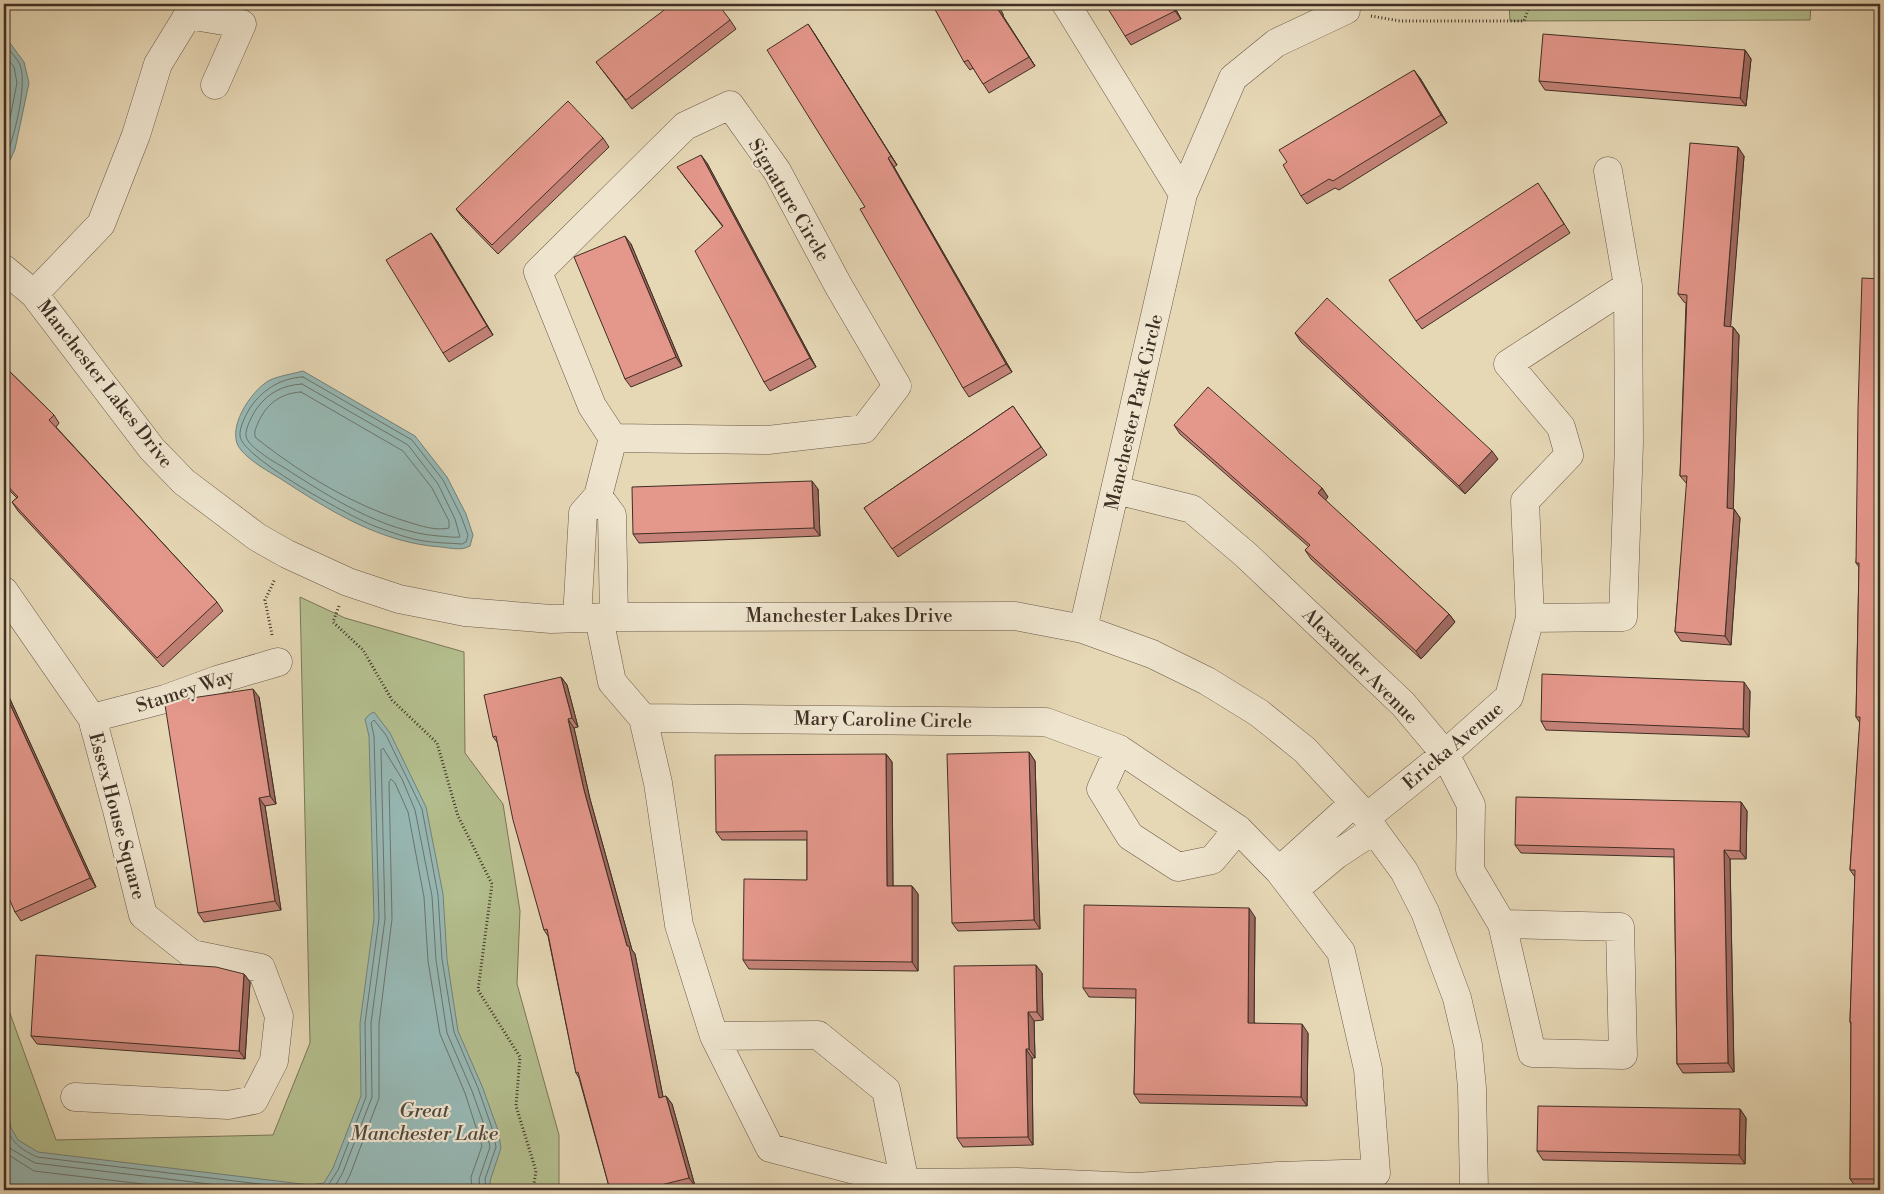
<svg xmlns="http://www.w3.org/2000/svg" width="1884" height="1194" font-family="'Libre Bodoni',serif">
<rect width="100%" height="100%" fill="#e6d7b5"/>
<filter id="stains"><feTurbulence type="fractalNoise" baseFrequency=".004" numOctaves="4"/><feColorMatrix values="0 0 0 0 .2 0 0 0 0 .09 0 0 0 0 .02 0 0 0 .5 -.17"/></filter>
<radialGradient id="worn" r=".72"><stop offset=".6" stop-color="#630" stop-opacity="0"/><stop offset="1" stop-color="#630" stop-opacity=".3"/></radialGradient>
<!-- green -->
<path fill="#b4be8e" stroke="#7a7659" d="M1509 4H1811L1810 20 1510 21Z
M300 597 345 618 464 652 465 753 503 804 520 911 517 984 559 1135V1190H4V997L56 1140 273 1135 310 1043Z"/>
<!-- water -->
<path fill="#97b8b4" stroke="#74817a" d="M4 35 24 62 29 83 15 149 4 174Z
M303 371 415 436 447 477 466 514 473 535 470 546C461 551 451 548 441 547 381 543 330 511 281 479 268 471 251 462 241 450 224 431 251 390 270 380 279 376 292 374 303 371Z
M374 712 390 733 426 807 443 894 447 959 458 1031 482 1086 498 1130 501 1148 490 1181 491 1190H4V1093L11 1128 18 1140 38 1152 310 1185 324 1183 333 1168 361 1096 360 1023 374 919 369 736 365 719 370 714Z"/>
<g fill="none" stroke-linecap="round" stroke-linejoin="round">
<!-- shore -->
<path stroke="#6b746c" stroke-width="1" d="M4 44C9 50 17 58 20 65 28 86 13 142 4 162
M4 54 14 67 17 83 4 148
M303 377 412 440 443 480 461 516 468 535 466 542 462 544C449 543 436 543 424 541 409 539 391 532 377 527 354 519 242 458 240 436 239 427 247 412 252 405 265 388 282 378 303 377Z
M302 384 408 445 438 484 455 519 460 537C453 538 445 536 438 536 381 531 330 497 283 467 274 462 247 446 246 436 245 428 253 414 257 408 268 393 283 385 302 384Z
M301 392 403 451 432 488 449 521V528C436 531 421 526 408 522 352 505 302 474 256 438 253 433 256 428 258 423 266 404 281 393 301 392Z
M4 1117C9 1140 16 1147 37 1157L309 1190 327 1187 338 1170 366 1097 365 1023 379 919 374 736 371 723 374 720 386 735 422 809 438 895 442 959 454 1032 478 1088 493 1131 496 1147 485 1179 486 1190
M4 1138 11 1149 35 1163 259 1190
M4 1152 34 1171 193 1190
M333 1190 343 1172 372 1097 371 1023 385 919 381 750 383 748 402 779 415 810 432 896 436 960 447 1033 472 1091 487 1133 490 1147 479 1179 480 1190
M342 1190 350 1175 379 1098V1024L392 919 389 782 391 779 395 783 408 812 424 897 428 961 440 1034 465 1093 482 1146 471 1177 472 1190"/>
<!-- minor casing -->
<g stroke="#695948" stroke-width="29">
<path id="minor" d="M1066 4 1183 194 1083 629
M730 105 777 171 838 285 897 386 864 429 768 440 613 438 592 406 538 272 685 126Z
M1183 194 1233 78 1276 43 1346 10V4
M4 269 34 294 152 449 184 482 257 537 287 554 348 582 399 599 465 612 551 619 614 617 1015 616 1083 629 1152 654 1207 681 1259 713 1305 750 1367 817 1374 830 1404 871 1425 912 1457 998 1468 1045 1472 1088 1474 1190
M34 294 101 224 136 135 158 64 188 15 242 24 215 85
M1116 490 1192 509 1246 555 1403 704 1445 754 1471 805 1470 870 1502 924 1532 1053 1623 1055 1620 927 1502 924
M598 496 612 515 614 617
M4 591 92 718 117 810 143 915 192 954 261 968 279 1016 274 1061 254 1100 228 1105 75 1097
M577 618 583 513 598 496 613 438
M599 618 612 682 643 718 1046 722 1119 749 1101 789 1130 836 1178 867 1212 860 1238 829
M1530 618 1623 617 1629 443 1628 286 1608 171
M92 718 165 699 217 680 278 662
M643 718 658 783 679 925 714 1036 818 1035 886 1090 905 1183
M1367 817 1445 754 1509 697 1530 618 1525 501 1569 455 1561 427 1508 364 1628 286
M1279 871 1354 803
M1294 890 1336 855 1374 830
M714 1036 770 1148 905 1183 1017 1182 1138 1187 1278 1176 1376 1173 1368 1069 1341 952 1279 871 1238 829 1119 749"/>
</g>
<!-- path -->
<path stroke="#3f2f24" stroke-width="3" stroke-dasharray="1 2.5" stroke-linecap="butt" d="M1371 16 1400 21H1524L1530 4
M339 606 333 622 363 650 392 700 437 743 458 816 492 884 478 990 520 1057 516 1106 536 1171 533 1190
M272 635 265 600 275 579"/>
<!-- minor -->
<use href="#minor" stroke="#efe5cf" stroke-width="28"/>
</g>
<!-- wall -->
<path fill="#c48278" stroke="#3f2f24" d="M1173 4 1181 19 1131 45 1125 36Z
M1003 14V16L1035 66 989 93 973 68 970 70 964 62Z
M730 20 736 29 632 109 596 62Z
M814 33 897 165 894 167 1012 372 969 397 963 388 865 207Z
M1745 50 1751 59 1746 106 1545 90 1539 81Z
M1420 78 1447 123 1339 190 1335 188 1307 204 1301 196Z
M603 138 609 147 498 254 462 217 456 209Z
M1744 156 1730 327H1733L1739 335 1733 509H1734L1740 518 1731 645 1681 641 1675 632 1687 484 1680 476 1686 303 1684 302 1678 294Z
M707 163 816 367 770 391 764 382 723 227 677 167Z
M1544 192 1570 233 1422 329 1416 321Z
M437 241 493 335 449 362 443 353Z
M631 244 682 366 631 387 625 379Z
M1880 279V1190H1858L1850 1179 1851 1024 1850 1022 1855 877 1850 870 1860 723 1856 717 1859 567 1856 563Z
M1295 333 1498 459 1465 494 1301 342Z
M4 366 54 415 59 423 56 427 217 602 223 611 163 667 18 511 12 502 17 498 4 485Z
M1013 406 1047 455 898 557 864 508Z
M1174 425 1322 488 1328 497 1325 500 1449 614 1455 622 1421 659 1311 559 1305 550 1309 547 1180 434Z
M818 489 820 536 639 543 633 534Z
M561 677 567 685 578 727 574 728 590 799 632 950 635 954 663 1097 666 1096 672 1104 695 1186 679 1190H610L579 1078 576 1073 548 936 544 930 497 742 493 737Z
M4 686 96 887 21 921 15 912Z
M1750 691 1749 737 1546 730 1541 721Z
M259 697 276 804 265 806 281 910 204 922 198 913Z
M1029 752 1035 761 1040 929 958 931 952 923Z
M886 754 892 762 893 886H912L918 894V971L749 969 743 960 807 880V840H722L716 832Z
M1741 802 1747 811 1746 859H1730L1734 1072 1683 1073 1677 1064 1674 857 1521 853 1515 845Z
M1255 917 1254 1023 1308 1033 1307 1106 1140 1103 1134 1094 1136 998 1089 997 1083 988Z
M1042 973 1043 1020 1034 1021 1035 1058H1032L1033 1145 963 1147 957 1138Z
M244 974 250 982 245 1059 37 1044 31 1036Z
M1740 1109 1746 1118 1745 1164 1543 1160 1537 1151Z"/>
<!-- shaded-wall -->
<path fill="#a06a61" stroke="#3f2f24" d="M997 4H998L1003 14V16L1035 66 997 8Z
M1171 4H1173L1181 19 1175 11Z
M808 24 814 33 897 165 891 156Z
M1745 50 1751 59 1746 106 1740 98Z
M1414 70 1420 78 1447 123 1441 115Z
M1738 147 1744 156 1730 335 1724 326Z
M701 155 707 163 816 367 810 358Z
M888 158 894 167 1012 372 1006 364Z
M431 233 437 241 493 335 487 326Z
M625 236 631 244 682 366 676 357Z
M1733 327 1739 335 1733 517 1727 508Z
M1492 451 1498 459 1465 494 1459 486Z
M812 481 818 489 820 536 814 528Z
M1322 488 1328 497 1324 502 1318 493Z
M1734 509 1740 518 1731 645 1725 636Z
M1449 614 1455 622 1421 659 1416 651Z
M561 677 567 685 578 727 572 718Z
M1744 682 1750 691 1749 737 1743 729Z
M4 686 96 887 90 878 4 691Z
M253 689 259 697 276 804 270 796Z
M568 719 574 728 590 799 632 950 635 954 665 1107 659 1098 627 946 584 790Z
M1029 752 1035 761 1040 929 1034 920Z
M886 754 892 762 893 894 887 886Z
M259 798 265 806 281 910 275 901Z
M1741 802 1747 811 1746 859 1740 851Z
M1724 850 1730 859 1734 1072 1728 1063Z
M912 886 918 894V971L912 962Z
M1249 908 1255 917 1254 1032 1248 1023Z
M1036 965 1042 973 1043 1020 1037 1012Z
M244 974 250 982 245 1059 239 1051Z
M1028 1012 1034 1021 1035 1058 1029 1049Z
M1302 1024 1308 1033 1307 1106 1301 1097Z
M1026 1049 1032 1058 1033 1145 1028 1137Z
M666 1096 672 1104 695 1186 689 1178Z
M1740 1109 1746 1118 1745 1164 1739 1155Z"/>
<!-- building -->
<path fill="#e4978b" stroke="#3f2f24" d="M672 4H718L730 20 626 100 596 62Z
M932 4H997V8L1029 57 983 84 968 60 964 62Z
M1105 4H1171L1175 11 1125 36Z
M808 24 891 156 888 158 1006 364 963 388 860 209 865 207 767 50Z
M1543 34 1745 50 1740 98 1539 81Z
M1414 70 1441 115 1333 181 1329 179 1301 196 1283 165 1287 162 1279 150Z
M568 101 603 138 492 245 456 209Z
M1690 143 1738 147 1724 326 1733 327 1727 508 1734 509 1725 636 1675 632 1687 476H1680L1687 295 1678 294Z
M701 155 810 358 764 382 695 251 723 226 677 167Z
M1538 183 1564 224 1416 321 1389 280Z
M431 233 487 326 443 353 386 260Z
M625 236 676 357 625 379 574 257Z
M1862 278 1880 279V1179H1850L1851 1022H1850L1855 870H1850L1860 717H1856L1859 563H1856L1858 409Z
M1327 298 1492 451 1459 486 1295 333Z
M4 366 54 415 49 420 217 602 157 658 12 502 18 497 4 482Z
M1208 387 1322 488 1318 493 1449 614 1416 651 1305 550 1310 545 1174 425Z
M1013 406 1041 447 892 549 864 508Z
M812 481 814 528 633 534 632 487Z
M1542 674 1744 682 1743 729 1541 721Z
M561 677 572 718 568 719 584 790 627 946H629L659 1098 666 1096 689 1178 641 1190H610L578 1072 576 1073 547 929 544 930 513 820 496 736 493 737 484 695Z
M253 689 270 796 259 798 275 901 198 913 165 705 178 700Z
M4 691 90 878 15 912 4 887Z
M1029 752 1034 920 952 923 947 754Z
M886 754 887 886H912V962L743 960 744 879 807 880V831L716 832 715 755Z
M1516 797 1741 802 1740 851 1724 850 1728 1063 1677 1064 1674 849 1515 845Z
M1084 905 1249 908 1248 1023 1302 1024 1301 1097 1134 1094 1136 989 1083 988Z
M36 955 216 967 244 974 239 1051 31 1036Z
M1036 965 1037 1012H1028L1029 1049H1026L1028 1137 957 1138 954 966Z
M1538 1106 1740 1109 1739 1155 1537 1151Z"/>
<g text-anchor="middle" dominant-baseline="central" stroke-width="4.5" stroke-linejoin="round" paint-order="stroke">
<!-- street labels -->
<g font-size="19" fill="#3f2f24" stroke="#efe5cf">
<text transform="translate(789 200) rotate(59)">Signature Circle</text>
<text transform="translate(105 384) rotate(52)">Manchester Lakes Drive</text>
<text transform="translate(1134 412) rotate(-77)">Manchester Park Circle</text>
<text x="849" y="616">Manchester Lakes Drive</text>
<text transform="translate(1360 666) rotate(45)">Alexander Avenue</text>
<text transform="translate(185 691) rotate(-18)">Stamey Way</text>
<text transform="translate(883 720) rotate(1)">Mary Caroline Circle</text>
<text transform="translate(1453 746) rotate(-40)">Ericka Avenue</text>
<text transform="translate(117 816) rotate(75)">Essex House Square</text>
</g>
<!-- water labels -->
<g font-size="20" font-style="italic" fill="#514a41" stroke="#efe5cf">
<text x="424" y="1111">Great<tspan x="424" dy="23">Manchester Lake</tspan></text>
</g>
</g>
<!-- margin -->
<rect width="1884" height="1194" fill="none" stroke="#e6d7b5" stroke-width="20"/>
<rect x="5" y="5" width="1874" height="1184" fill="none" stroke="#3f2f24" stroke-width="2.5"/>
<rect x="10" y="10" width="1864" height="1174" fill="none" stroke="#3f2f24"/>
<rect width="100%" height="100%" filter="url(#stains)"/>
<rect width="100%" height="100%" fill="url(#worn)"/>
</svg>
